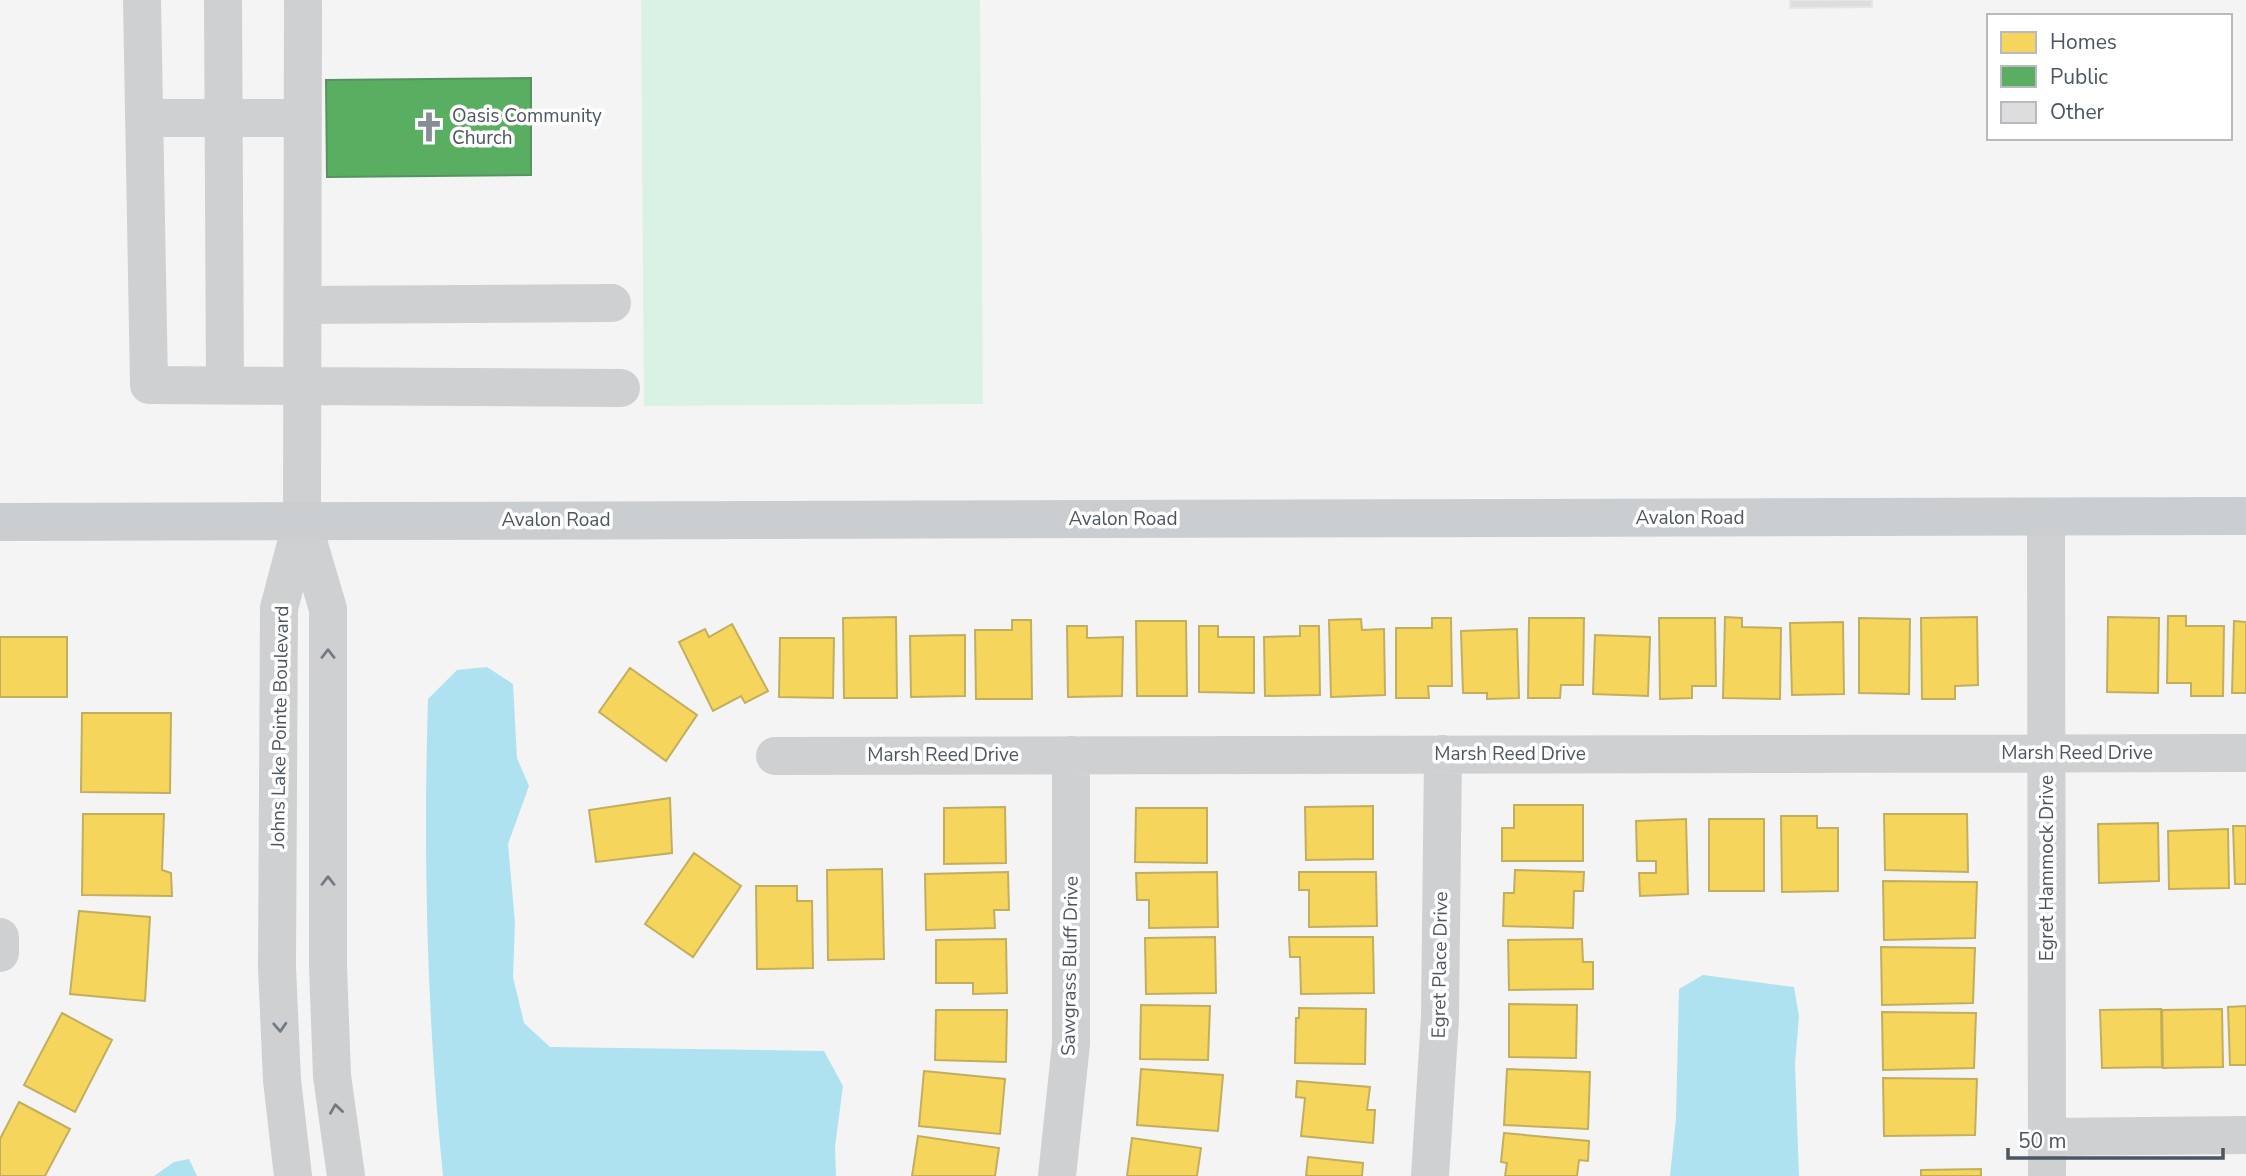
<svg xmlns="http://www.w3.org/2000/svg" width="2246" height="1176" font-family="'Nunito Sans',sans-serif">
<rect width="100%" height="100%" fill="#f4f4f4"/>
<!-- green -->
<path fill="#d9f2e3" d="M641 0H980L983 404 644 406Z"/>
<!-- water -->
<path fill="#aee2f0" d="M487 667 513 684 517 758 529 786 508 844 515 923 513 977 524 1023 550 1047 824 1051 843 1086 835 1147 836 1176H443C427 1018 423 858 428 699L457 670Z
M1703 975 1794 987 1799 1016 1795 1064 1799 1176H1670L1676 1118 1679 989Z
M189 1159 197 1176H154L174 1162Z"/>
<!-- homes -->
<path fill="#f6d55c" stroke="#c2af5e" stroke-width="2" d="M2168 616H2186V626H2224L2223 696H2191V683H2167Z
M896 617 897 698H844L843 618Z
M1725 617 1742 618V627L1781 628 1780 699 1723 698Z
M1977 617 1978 685 1955 686V699H1922L1921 618Z
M2108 617 2159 618 2158 693 2107 692Z
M1432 618H1451L1452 686H1428L1429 698H1396V628H1432Z
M1529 618H1584L1583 685H1561L1560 698H1528Z
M1659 618H1715L1716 686H1692V698L1660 699Z
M1859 618 1910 619 1909 694 1859 693Z
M1361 619 1362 630 1384 629 1385 695 1331 697 1329 620Z
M1012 620H1031L1032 699H976L975 630H1012Z
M1136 621H1186L1187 696H1137Z
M2234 621 2246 622V693H2232Z
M1843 622 1844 694 1792 695 1790 623Z
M732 624 768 691 745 703 741 696 713 711 679 642 705 629 709 637Z
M1067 626H1087V638L1123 637 1122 696 1068 697Z
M1199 626H1218V637H1254V693L1199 692Z
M1300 626H1319L1320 695 1265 696 1264 637 1300 636Z
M1517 629 1519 698 1487 699V693H1463L1461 631Z
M965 635V696L911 697 910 636Z
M1595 635 1650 637 1648 696 1593 694Z
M0 637H67V697H0Z
M780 638H834L833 698 779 697Z
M630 668 697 715 666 761 599 712Z
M82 713H171L170 793 81 792Z
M670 798 672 853 596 862 589 810Z
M1514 805H1583V861H1502V828H1514Z
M1373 806V859L1306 860 1305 807Z
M1005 807 1006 863 944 864V808Z
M1136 808H1207V863L1135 862Z
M83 814H164L162 870 171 873 172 896 82 895Z
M1884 814H1967L1968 872 1885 870Z
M1781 816H1817V828H1838V891L1782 892Z
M1686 819 1688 894 1640 896 1639 873H1656V861H1637L1636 821Z
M1709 819H1764V891H1709Z
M2158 823 2159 881 2099 883 2098 824Z
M2233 826H2246V884H2235Z
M2228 829 2229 888 2169 889 2168 831Z
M694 853 741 886 693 957 645 924Z
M882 869 884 959 828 960 827 870Z
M1515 870 1584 872 1583 891H1574L1573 928 1503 926 1504 893H1514Z
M1008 872 1009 910H994L995 928 926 930 925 874Z
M1217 872 1218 927 1149 928V900H1137L1136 873Z
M1299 872H1376L1377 926 1309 927V890H1299Z
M1883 881 1977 882 1975 938 1884 940Z
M756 886H797V901H812L813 968 757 969Z
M79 911 150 917 145 1001 70 994Z
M1215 937 1216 993 1146 994 1145 938Z
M1289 937H1373L1374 993 1301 994 1300 957H1290Z
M1006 939 1007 993 973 994V983H936V940Z
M1582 939 1583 962H1593V989L1509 990 1508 940Z
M1881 947 1975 948 1973 1003 1882 1005Z
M1509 1004 1577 1005 1576 1058 1509 1057Z
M1141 1005 1210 1006 1208 1060 1140 1059Z
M2246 1006V1065H2230L2228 1007Z
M1299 1008 1366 1009 1365 1064 1295 1063 1296 1018H1299Z
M2161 1009 2162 1067 2102 1068 2100 1010Z
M2222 1009 2223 1067 2163 1068 2162 1010Z
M936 1010H1007L1006 1062 935 1060Z
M1882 1012 1976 1013 1974 1068 1883 1070Z
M62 1013 112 1040 75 1112 24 1085Z
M1141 1069 1223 1075 1218 1131 1137 1125Z
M1507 1069 1590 1072 1588 1129 1504 1125Z
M924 1071 1005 1079 1000 1134 919 1126Z
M1883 1078 1977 1079 1975 1135 1884 1136Z
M1297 1081 1370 1087 1367 1110H1375L1373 1143 1301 1136 1305 1098 1296 1097Z
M19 1102 70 1129 45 1176H0V1139Z
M1504 1133 1589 1141 1588 1161 1579 1160 1577 1176H1505L1507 1163 1501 1162Z
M918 1136 999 1148 995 1176H912Z
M1132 1138 1201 1148 1197 1176H1127Z
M1308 1157 1363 1163 1362 1176H1306Z
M1981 1169V1176H1921V1170Z"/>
<!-- public -->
<path fill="#5aae61" stroke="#559461" stroke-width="2" d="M531 78V175L327 177 326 80Z"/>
<!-- building -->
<path fill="#ddddde" stroke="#e5e6e7" stroke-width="2" d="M1790 0H1872V7L1790 8Z"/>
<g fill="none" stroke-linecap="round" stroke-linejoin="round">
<!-- minor -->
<path stroke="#ced0d2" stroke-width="38" d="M142 0 149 385 621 388
M223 0 225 386
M144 118H303
M303 305 612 303
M2046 517 2047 1176
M302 521 328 609V966L332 1076 346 1176
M775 756 2246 753
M0 937V953
M2047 1137 2246 1135
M293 1176 282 1080 277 967 279 608 302 521 303 0
M1057 1176 1071 1044V755
M1430 1176 1440 1018 1443 754"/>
<!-- major -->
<path stroke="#caced1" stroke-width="38" d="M0 522 2246 516"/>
</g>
<!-- one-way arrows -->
<defs><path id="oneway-chevron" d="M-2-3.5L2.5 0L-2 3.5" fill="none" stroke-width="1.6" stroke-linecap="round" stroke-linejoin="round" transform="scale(1.75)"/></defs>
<g stroke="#727b83">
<use href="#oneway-chevron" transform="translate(328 654) rotate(-90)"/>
<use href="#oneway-chevron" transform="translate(328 881) rotate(-90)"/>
<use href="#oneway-chevron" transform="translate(280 1027) rotate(87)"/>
<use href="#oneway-chevron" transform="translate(336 1109) rotate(-98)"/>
</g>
<!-- icons -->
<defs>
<g id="church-bare" transform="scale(2.415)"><path d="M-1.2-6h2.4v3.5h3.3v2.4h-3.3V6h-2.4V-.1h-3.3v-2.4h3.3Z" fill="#868d94" stroke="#fff" stroke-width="2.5" paint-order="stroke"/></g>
</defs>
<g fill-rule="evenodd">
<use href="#church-bare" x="429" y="127"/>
</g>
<g text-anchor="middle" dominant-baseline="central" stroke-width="7" stroke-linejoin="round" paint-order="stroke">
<!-- poi labels -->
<g font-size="19" fill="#4a5661" stroke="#fff" text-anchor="start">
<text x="452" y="116">Oasis Community<tspan x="452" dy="22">Church</tspan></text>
</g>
<!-- street labels -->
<g font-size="19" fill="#4a5661" stroke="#fff">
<text x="1690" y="518">Avalon Road</text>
<text x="1123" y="519">Avalon Road</text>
<text x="556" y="520">Avalon Road</text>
<text transform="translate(280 727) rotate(-89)">Johns Lake Pointe Boulevard</text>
<text x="2077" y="753">Marsh Reed Drive</text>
<text x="1510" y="754">Marsh Reed Drive</text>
<text x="943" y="755">Marsh Reed Drive</text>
<text transform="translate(2047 868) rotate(-90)">Egret Hammock Drive</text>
<text transform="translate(1440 965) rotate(-89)">Egret Place Drive</text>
<text transform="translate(1070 966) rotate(-89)">Sawgrass Bluff Drive</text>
</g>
</g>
<!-- legend -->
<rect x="1987" y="14" width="245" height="126" fill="#ffffff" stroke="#b7bbc0" stroke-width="2"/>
<rect x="2001" y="32" width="35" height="21" fill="#f6d55c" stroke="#b7bbc0" stroke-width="2"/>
<text x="2050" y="49" font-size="21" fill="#4a5661">Homes</text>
<rect x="2001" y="66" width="35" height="21" fill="#5aae61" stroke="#b7bbc0" stroke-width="2"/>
<text x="2050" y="84" font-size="21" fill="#4a5661">Public</text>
<rect x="2001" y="102" width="35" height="21" fill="#ddddde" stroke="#b7bbc0" stroke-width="2"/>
<text x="2050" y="119" font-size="21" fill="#4a5661">Other</text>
<!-- scale -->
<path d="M2008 1148v10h215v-10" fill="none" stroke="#4a5661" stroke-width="3.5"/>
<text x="2018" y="1148" font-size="21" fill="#4a5661" stroke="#ffffff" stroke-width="5" paint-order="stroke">50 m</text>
</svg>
